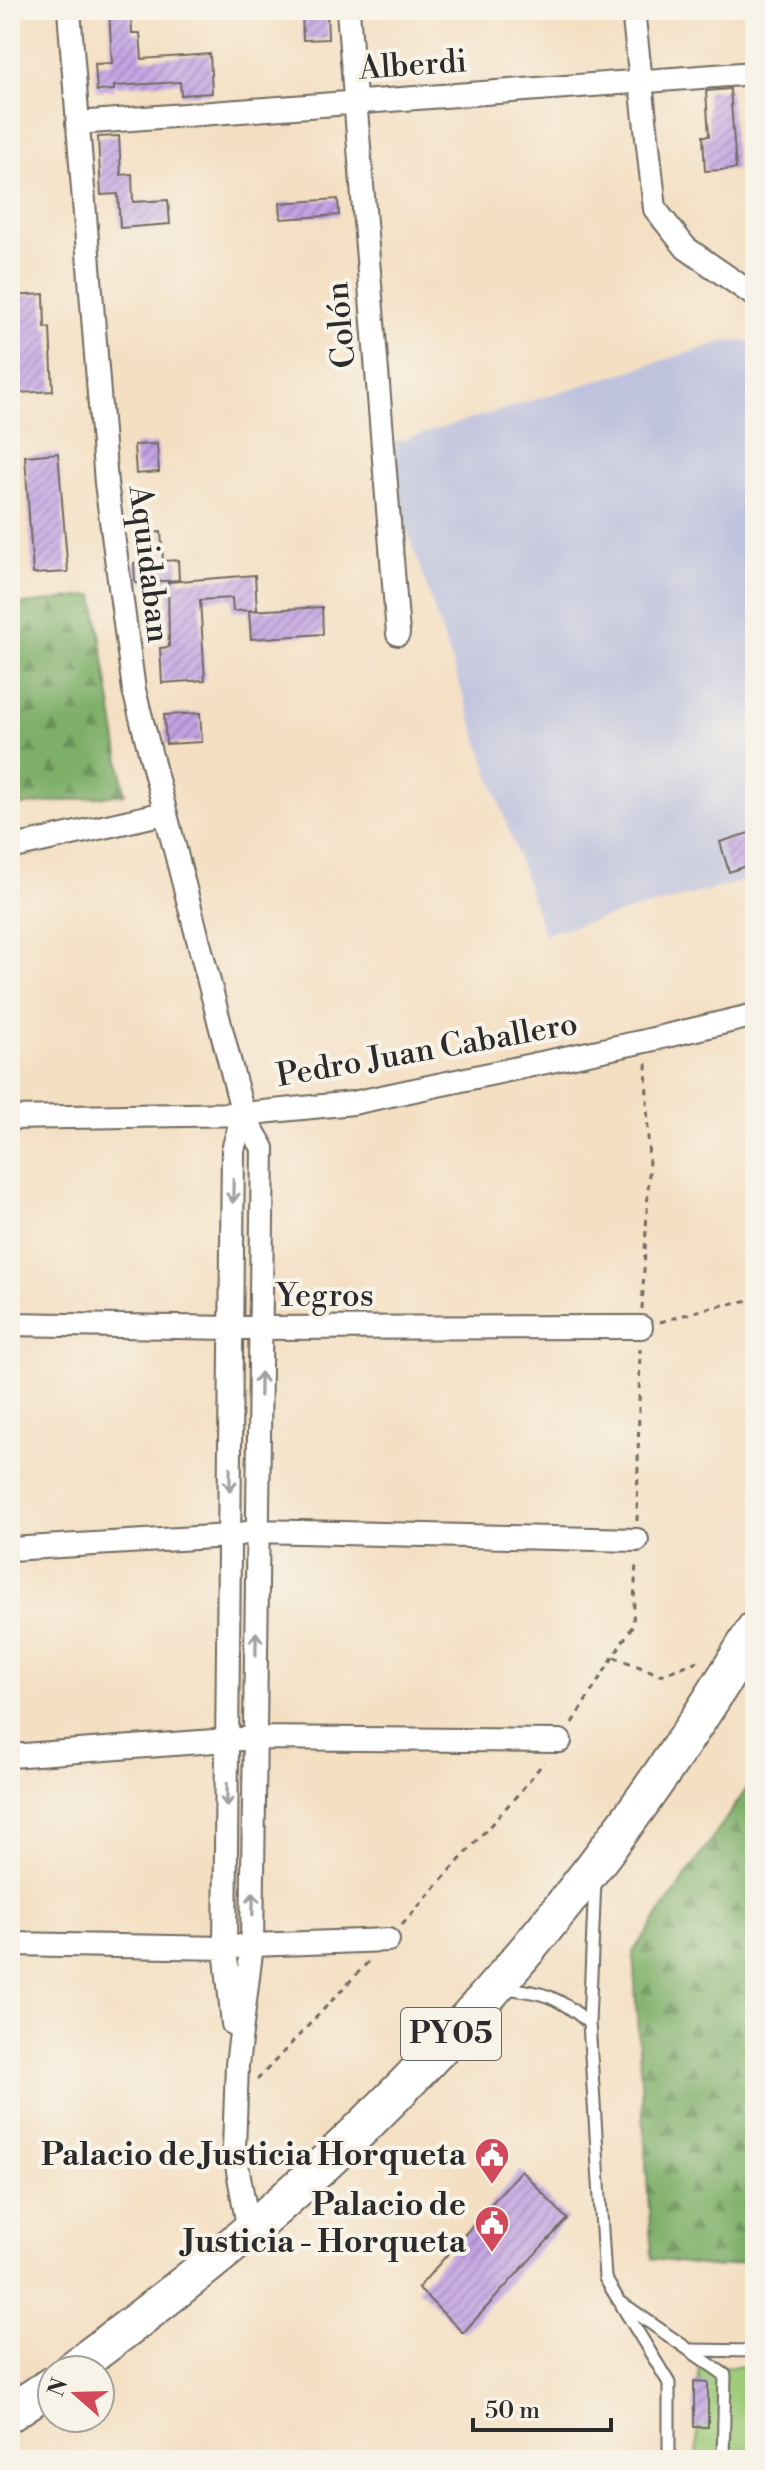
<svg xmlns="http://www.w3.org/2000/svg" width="765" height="2470" font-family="'Libre Bodoni',serif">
<defs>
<pattern id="forest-firs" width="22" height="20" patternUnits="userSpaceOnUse" patternTransform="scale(2)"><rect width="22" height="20" fill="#7eaf69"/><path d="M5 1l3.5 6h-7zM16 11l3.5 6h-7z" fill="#678f57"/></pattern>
<pattern id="building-hatch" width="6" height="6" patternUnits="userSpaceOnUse" patternTransform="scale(2)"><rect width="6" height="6" fill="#c2a2e3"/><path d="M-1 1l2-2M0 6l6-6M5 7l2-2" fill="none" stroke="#9e84b8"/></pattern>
</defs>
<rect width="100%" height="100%" fill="#f7f3e8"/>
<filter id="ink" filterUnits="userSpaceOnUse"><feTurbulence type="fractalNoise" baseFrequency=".0125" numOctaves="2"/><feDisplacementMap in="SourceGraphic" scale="16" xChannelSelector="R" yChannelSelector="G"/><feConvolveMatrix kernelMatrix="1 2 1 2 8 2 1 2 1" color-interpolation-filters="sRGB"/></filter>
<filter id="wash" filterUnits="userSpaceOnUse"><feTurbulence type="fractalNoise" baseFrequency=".006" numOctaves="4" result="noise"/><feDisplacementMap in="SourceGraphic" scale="32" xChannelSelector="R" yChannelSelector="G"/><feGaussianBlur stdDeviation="1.8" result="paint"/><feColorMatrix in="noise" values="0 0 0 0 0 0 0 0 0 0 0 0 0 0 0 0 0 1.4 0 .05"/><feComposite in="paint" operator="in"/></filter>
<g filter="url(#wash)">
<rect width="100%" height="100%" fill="#f4dfc2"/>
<!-- industrial -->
<path fill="#bfc2dd" d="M727 341 755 342V878L544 934 379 447Z"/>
<!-- forest -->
<path fill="url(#forest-firs)" stroke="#546d4a" stroke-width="2" d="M94 595 125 794 10 807V606Z
M755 1777V2260L718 2267 652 2259 633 1952Z"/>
<!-- pitch -->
<path fill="#9ecb79" stroke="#647b52" stroke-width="2" d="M699 2366 755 2367V2460H697Z"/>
<g id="blocks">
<!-- building -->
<path fill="url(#building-hatch)" d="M109 10H131L132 33H140L142 59 210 54 212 93 181 95 180 82 114 86V90L97 91 95 64 112 63Z
M302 10H327L328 39 303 40Z
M730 89 736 169 705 171 703 136H709L706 91Z
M119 136 121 175 132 174 133 202 168 200 170 224 120 228 118 194 101 195 98 137Z
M338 199 339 215 281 219 280 203Z
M44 294 45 328H50L53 391 18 393 14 325H10V296Z
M157 444 159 472 136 474 134 445Z
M58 453 68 572 33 574 25 456Z
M161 532 163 561 178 560 179 580 135 583 134 563 140 562 138 534Z
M255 575 257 610 233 611 232 598 200 600 205 680 162 683 160 648 169 647 168 582Z
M322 607 323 634 251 639 249 611Z
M200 713 202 742 166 744 164 715Z
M755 831V863L729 872 720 842Z
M521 2170 567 2219 463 2333 418 2288Z
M694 2381 708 2382V2427H694Z"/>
</g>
</g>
<g filter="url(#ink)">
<use href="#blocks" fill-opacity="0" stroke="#716a60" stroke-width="2"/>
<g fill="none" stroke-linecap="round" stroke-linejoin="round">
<!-- service casing -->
<g stroke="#716a60" stroke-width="15">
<path id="service" d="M595 1880 589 2023 605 2278 619 2301 725 2375 723 2460
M504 1988C544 1992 559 1997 589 2023
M622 2306 669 2383V2460
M692 2350 755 2351"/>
</g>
<!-- minor casing -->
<g stroke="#716a60" stroke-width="26">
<path id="minor" d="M69 10 106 483 134 690 243 1114 263 1148 252 1945 237 2065 234 2149 249 2231
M348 10 398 634
M633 10 655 209 686 248 755 296
M77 123 755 73
M10 848 165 813
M10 1118 243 1114 353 1103 645 1041 755 1015
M10 1324 231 1328 641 1327
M10 1549 229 1536 257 1531 637 1540
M10 1756 255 1738 560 1741
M10 1944 225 1948 252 1945 388 1940
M233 2024 225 1948 233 1150 243 1114"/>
</g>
<!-- trunk casing -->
<g stroke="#716a60" stroke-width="40">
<path id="trunk" d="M72 2370C132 2325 191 2280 248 2232 447 2062 621 1854 755 1629
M10 2413 52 2385"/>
</g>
<!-- path -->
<path stroke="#716a60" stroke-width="3" stroke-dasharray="6 6" stroke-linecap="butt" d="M642 1309 649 1172 646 1061
M660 1322 708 1308 755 1299
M637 1521 640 1349
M614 1657 661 1675 703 1659
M572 1723 633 1625 636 1561
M402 1925 519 1793 544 1762
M257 2080 370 1960"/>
<!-- service -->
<use href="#service" stroke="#fff" stroke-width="11"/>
<!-- minor -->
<use href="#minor" stroke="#fff" stroke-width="22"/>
<!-- trunk -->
<use href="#trunk" stroke="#fff" stroke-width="36"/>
</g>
<!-- one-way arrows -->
<defs><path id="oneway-shaft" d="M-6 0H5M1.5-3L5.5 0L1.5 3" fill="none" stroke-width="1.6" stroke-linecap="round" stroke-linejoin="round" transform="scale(2)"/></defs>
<g stroke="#a0a0a0">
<use href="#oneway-shaft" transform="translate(233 1191) rotate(91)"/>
<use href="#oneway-shaft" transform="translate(260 1384) rotate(-89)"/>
<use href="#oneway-shaft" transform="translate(230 1479) rotate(91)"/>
<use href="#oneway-shaft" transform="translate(256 1644) rotate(-89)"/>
<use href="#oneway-shaft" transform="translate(227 1795) rotate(91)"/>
<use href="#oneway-shaft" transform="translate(253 1904) rotate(-89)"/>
</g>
</g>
<!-- icons -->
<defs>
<g id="civic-pin" transform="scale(1.8)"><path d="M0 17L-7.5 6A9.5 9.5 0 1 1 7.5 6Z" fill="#d1495b" stroke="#f7f3e8"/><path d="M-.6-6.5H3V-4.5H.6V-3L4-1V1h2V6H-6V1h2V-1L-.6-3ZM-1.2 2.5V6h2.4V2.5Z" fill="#fff"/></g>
</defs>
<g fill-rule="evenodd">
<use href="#civic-pin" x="492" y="2155"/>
<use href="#civic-pin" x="492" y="2223"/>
</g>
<g text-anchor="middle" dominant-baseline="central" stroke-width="8" stroke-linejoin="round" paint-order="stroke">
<!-- shield labels -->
<rect fill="#f7f3e8" stroke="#686764" stroke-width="2" x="401" y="2008" width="100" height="52" rx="6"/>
<g font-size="30" font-weight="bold" fill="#2b2b2b">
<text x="451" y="2034">PY05</text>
</g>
<!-- street labels -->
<g font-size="32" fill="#2b2b2b" stroke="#f7f3e8">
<text transform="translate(413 65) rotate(-4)">Alberdi</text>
<text transform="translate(341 325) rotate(-95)">Colón</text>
<text transform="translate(149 564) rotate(83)">Aquidaban</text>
<text transform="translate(427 1050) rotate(-10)">Pedro Juan Caballero</text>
<text x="325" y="1296">Yegros</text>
</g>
<!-- poi labels -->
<g font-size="32" font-weight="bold" fill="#2b2b2b" stroke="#f7f3e8" text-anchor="end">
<text x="466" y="2155">Palacio de Justicia Horqueta</text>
<text x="466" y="2205">Palacio de<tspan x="466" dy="37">Justicia - Horqueta</tspan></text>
</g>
</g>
<!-- margin -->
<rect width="765" height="2470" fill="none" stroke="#f7f3e8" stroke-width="40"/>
<!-- north arrow -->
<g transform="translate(76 2394) rotate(290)"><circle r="38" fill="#f7f3e8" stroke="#a5a39c" stroke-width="2"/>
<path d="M0-6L14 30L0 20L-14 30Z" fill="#d1495b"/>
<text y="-12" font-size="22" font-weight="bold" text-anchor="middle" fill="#2b2b2b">N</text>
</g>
<!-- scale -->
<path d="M473 2418v12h138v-12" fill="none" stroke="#2b2b2b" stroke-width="4"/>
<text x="485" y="2418" font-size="24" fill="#2b2b2b" stroke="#f7f3e8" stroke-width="6" paint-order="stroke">50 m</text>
</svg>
